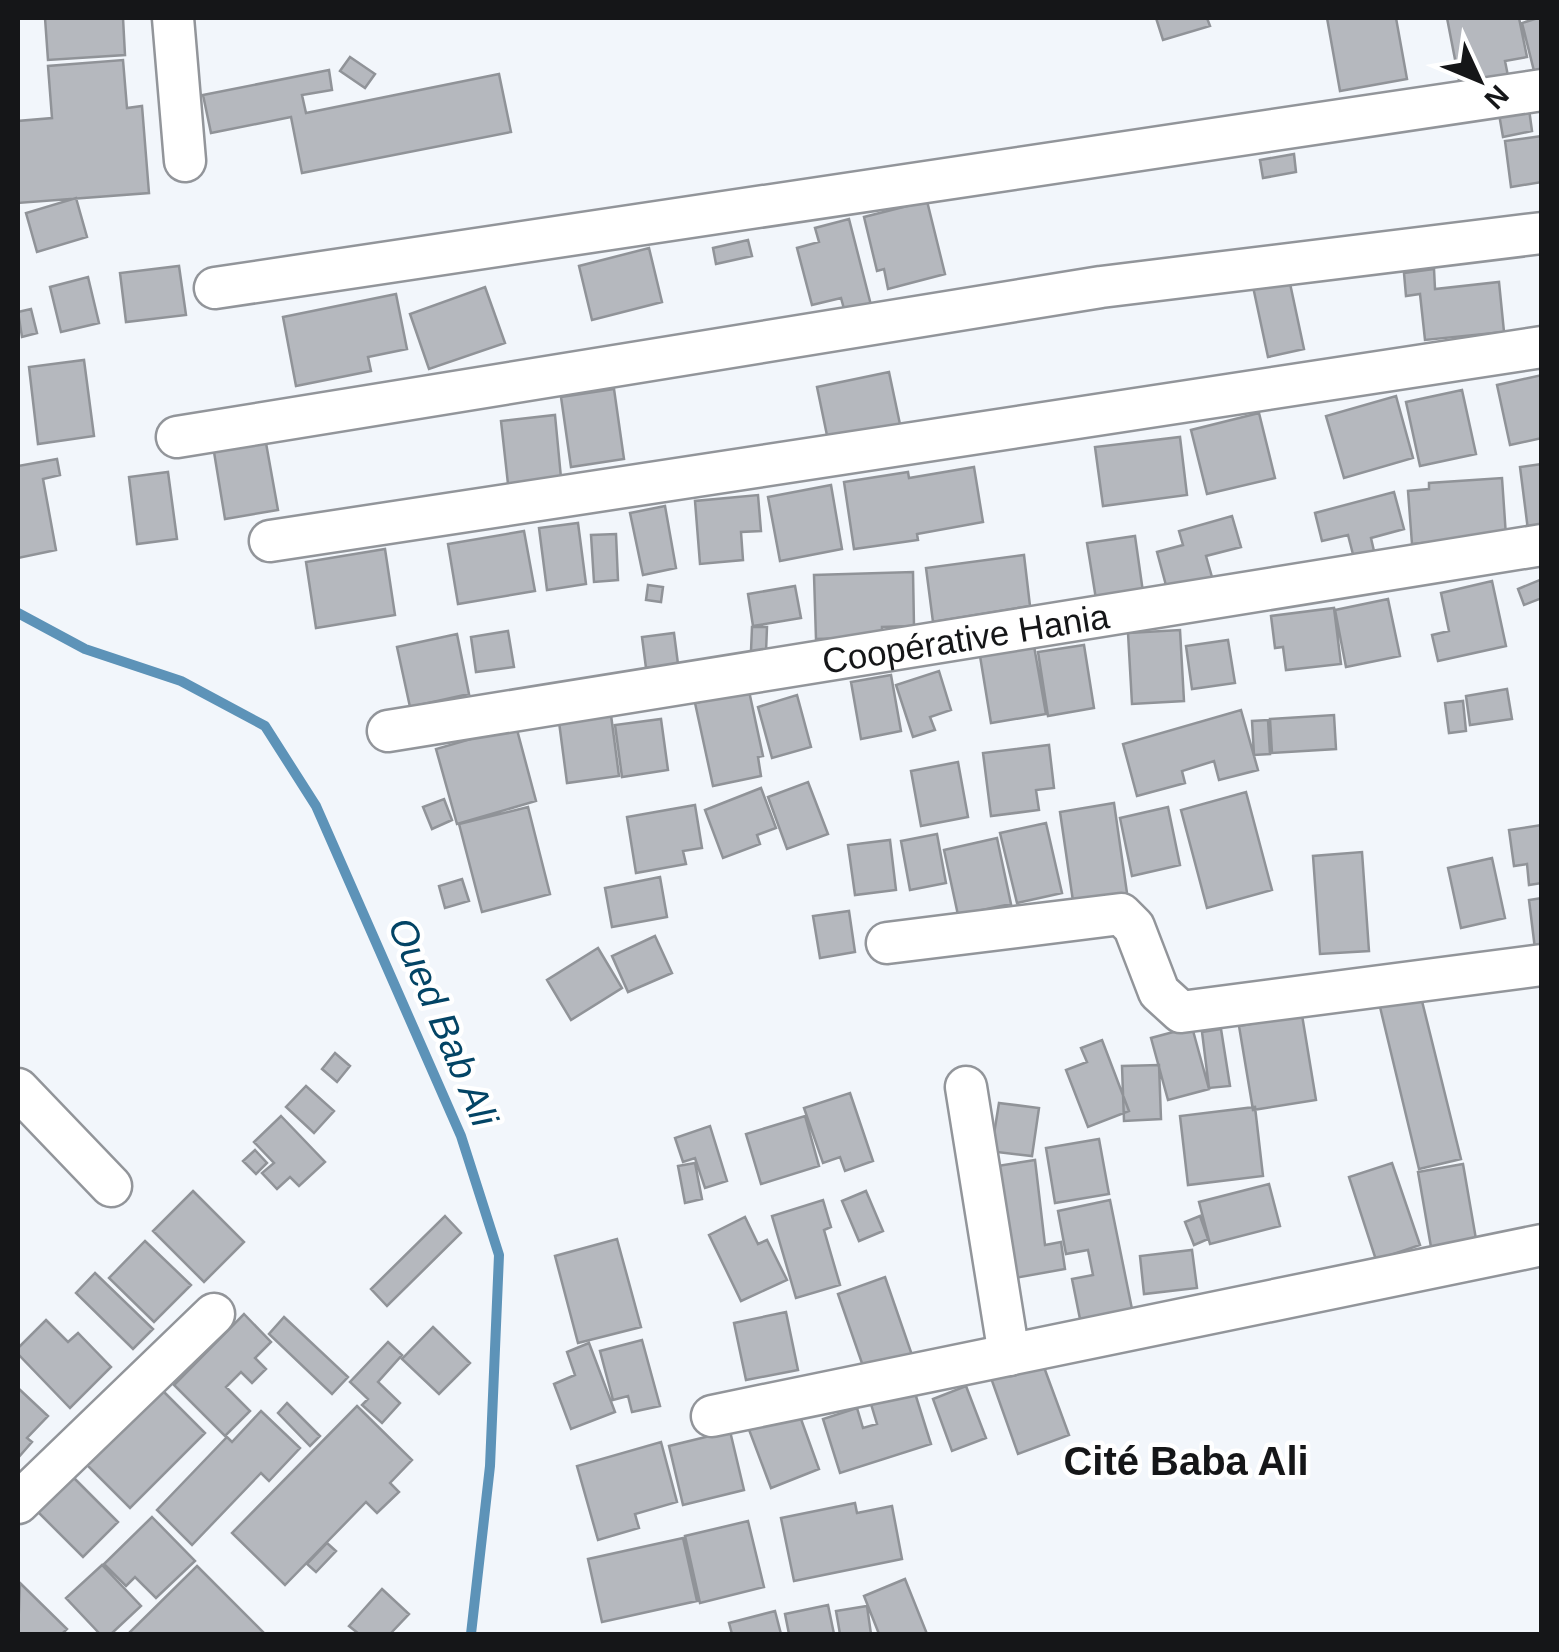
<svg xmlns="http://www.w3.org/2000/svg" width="1559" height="1652" font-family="Arial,sans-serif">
<rect width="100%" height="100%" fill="#f2f6fb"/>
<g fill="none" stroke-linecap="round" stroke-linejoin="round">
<!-- stream -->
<path stroke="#5d93b8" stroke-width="10" d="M18 613 85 649 181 681 265 726 316 806 461 1136 499 1255 490 1466 471 1634"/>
</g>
<!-- building -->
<path fill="#b5b8be" stroke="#909398" stroke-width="2.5" d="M45 18H123L125 55 48 60Z
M1156 18H1207L1210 26 1163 40Z
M1327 18H1396L1407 79 1340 91Z
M1447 18H1519L1527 57 1505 61 1508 76 1460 85Z
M1538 18H1542V73L1535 75 1522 23Z
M350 57 375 74 365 88 340 71Z
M123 60 127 108 142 106 149 193 18 203V121L52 118 48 66Z
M329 70 332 90 302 95 306 113 499 74 511 132 302 173 291 117 211 133 203 95Z
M1529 109 1532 131 1503 137 1499 114Z
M1542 136V182L1511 187 1505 141Z
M1294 154 1296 172 1263 178 1260 160Z
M76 198 87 237 37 252 26 213Z
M927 201 945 274 888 289 884 269 877 271 864 217Z
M849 219 872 309 846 316 841 298 812 305 797 248 819 242 815 228Z
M748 240 752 256 716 264 713 248Z
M649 248 662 302 592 320 579 266Z
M179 266 186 315 126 322 120 273Z
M1434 269 1435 289 1499 282 1504 332 1425 340 1420 294 1406 296 1404 273Z
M1288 274 1304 349 1268 357 1252 282Z
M88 277 99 323 61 332 50 287Z
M485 287 505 343 429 369 410 314Z
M396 294 407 349 368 357 371 371 296 386 283 317Z
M31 309 37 333 22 337 18 312Z
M84 360 94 436 38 444 29 367Z
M889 372 901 429 829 445 817 387Z
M1542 375V438L1510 445 1497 385Z
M614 389 624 459 571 467 561 397Z
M1462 390 1476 454 1420 466 1406 402Z
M1396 396 1413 458 1344 478 1326 416Z
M1259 413 1275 478 1207 494 1191 430Z
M555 415 562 488 509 493 501 421Z
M1180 437 1187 495 1103 506 1095 447Z
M266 443 278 510 225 519 214 452Z
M57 459 60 475 43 479 56 550 18 558V466Z
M1542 464V528L1528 530 1520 467Z
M974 467 983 522 917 534 918 540 854 549 844 482 908 472 909 478Z
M168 472 177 539 137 544 129 477Z
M1502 478 1506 536 1412 544 1408 491 1429 489V483Z
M831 485 842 549 780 561 768 497Z
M1394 492 1404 529 1371 538 1376 560 1356 566 1348 535 1322 541 1315 513Z
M758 495 761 531 741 532 743 560 700 564 695 501Z
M665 506 676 568 643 575 630 513Z
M1232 516 1241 547 1206 556 1212 577 1167 589 1157 552 1183 545 1179 531Z
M578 523 586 584 547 590 539 528Z
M524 531 535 591 458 604 448 544Z
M616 534 618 580 594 582 591 535Z
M1135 536 1143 592 1096 599 1087 543Z
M385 549 395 615 316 628 306 562Z
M1024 555 1030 606 933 622 926 568Z
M913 572 914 626 882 627V637L816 639 814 575Z
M1542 579V598L1524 605 1518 589Z
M1492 581 1506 646 1438 661 1432 635 1449 631 1441 593Z
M648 585 663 587 661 602 646 600Z
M795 586 801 618 753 626 748 594Z
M1388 599 1400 656 1346 667 1335 610Z
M1334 608 1341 664 1286 670 1283 647 1275 648 1271 616Z
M752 627H767L766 652 751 651Z
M1180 630 1184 701 1132 704 1128 633Z
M508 631 514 667 476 672 471 637Z
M674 633 678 664 646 668 642 637Z
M457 634 469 694 410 707 397 647Z
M1228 640 1235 683 1192 689 1186 646Z
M1084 645 1094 708 1048 716 1038 652Z
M1034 646 1046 714 991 723 980 656Z
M939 671 951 710 930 717 935 730 913 737 896 685Z
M891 675 901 731 861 739 851 682Z
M1507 689 1512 719 1470 725 1466 696Z
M749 691 763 756 758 757 761 776 713 786 695 703Z
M797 695 811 747 772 758 758 707Z
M1463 701 1466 731 1449 733 1445 703Z
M1241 710 1258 770 1219 780 1214 761 1182 771 1185 783 1137 796 1123 744Z
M611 715 619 776 567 783 559 722Z
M1334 715 1336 749 1272 753 1270 719Z
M661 719 668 770 622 777 615 725Z
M1268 720 1270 754 1254 755 1252 721Z
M516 726 536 801 457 824 436 749Z
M1049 745 1054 788 1036 790 1039 810 991 816 983 753Z
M958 762 968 817 921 826 911 771Z
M808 782 828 834 787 849 768 797Z
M761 788 776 828 757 835 760 844 723 858 705 810Z
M1246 792 1272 890 1207 908 1181 810Z
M444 799 452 820 432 829 423 807Z
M1114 803 1127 893 1073 901 1060 812Z
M695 805 702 848 683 851 686 864 636 873 627 817Z
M528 807 550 894 482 912 459 824Z
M1168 807 1180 865 1132 876 1120 818Z
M1046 823 1062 893 1017 903 1000 833Z
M1542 825V883L1529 885 1527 864 1514 866 1509 830Z
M937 834 946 883 910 890 901 841Z
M997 838 1011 904 958 915 944 850Z
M890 840 896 890 855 895 848 845Z
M1362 852 1369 951 1320 954 1313 856Z
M1492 858 1505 918 1461 928 1448 868Z
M660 877 667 917 612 927 605 888Z
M462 879 469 901 445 908 439 886Z
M1542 898V948L1535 949 1529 900Z
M849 911 855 952 820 958 813 916Z
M655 936 672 973 628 992 612 956Z
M598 948 622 988 571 1020 547 980Z
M1421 997 1461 1159 1419 1169 1380 1007Z
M1302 1015 1316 1100 1253 1110 1239 1026Z
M1192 1027 1209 1089 1168 1100 1151 1038Z
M1221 1029 1230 1086 1209 1088 1202 1032Z
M1102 1040 1129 1111 1088 1127 1066 1070 1087 1062 1081 1048Z
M335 1053 350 1066 337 1082 322 1069Z
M1159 1065 1161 1119 1124 1121 1122 1066Z
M306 1086 334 1111 314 1133 286 1107Z
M850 1093 873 1161 845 1171 840 1157 823 1163 804 1108Z
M999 1103 1039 1108 1032 1156 980 1150 983 1133 994 1134Z
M1255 1107 1263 1176 1188 1185 1180 1116Z
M281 1116 325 1162 299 1186 290 1177 277 1189 262 1173 274 1163 254 1142Z
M805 1116 819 1166 761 1184 746 1134Z
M710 1126 727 1181 705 1188 695 1158 683 1162 675 1138Z
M1099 1139 1109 1194 1055 1203 1046 1148Z
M255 1150 267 1163 256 1174 243 1161Z
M1035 1160 1045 1245 1061 1242 1065 1269 1004 1280 985 1168Z
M695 1163 702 1199 685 1203 678 1166Z
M1392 1163 1420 1245 1376 1260 1349 1177Z
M1463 1164 1476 1239 1431 1247 1418 1172Z
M1269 1184 1280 1226 1210 1244 1199 1202Z
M193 1191 244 1242 204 1282 153 1231Z
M866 1191 883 1231 859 1241 842 1201Z
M823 1200 831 1227 824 1230 840 1285 796 1298 772 1216Z
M1110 1200 1133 1314 1081 1324 1072 1279 1093 1275 1088 1250 1066 1254 1058 1211Z
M445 1216 461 1233 387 1306 371 1289Z
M1200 1216 1208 1239 1194 1245 1185 1222Z
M745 1217 758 1244 767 1240 787 1280 741 1301 709 1235Z
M617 1239 641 1327 578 1343 555 1256Z
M145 1241 191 1285 154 1322 109 1278Z
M1192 1250 1197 1288 1144 1294 1140 1256Z
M95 1273 153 1329 133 1349 76 1293Z
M885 1277 912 1355 865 1372 838 1294Z
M786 1312 798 1370 746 1380 734 1323Z
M244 1314 271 1342 255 1358 266 1369 252 1383 241 1372 226 1387 250 1411 225 1436 174 1385Z
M284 1317 348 1377 332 1394 269 1334Z
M46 1320 68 1342 78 1333 111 1367 70 1408 18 1354V1348Z
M433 1327 470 1363 439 1394 402 1359Z
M642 1340 660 1406 632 1412 628 1396 613 1400 600 1351Z
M388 1342 402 1355 378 1382 400 1403 382 1423 362 1405 368 1399 350 1382Z
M589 1343 615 1412 571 1429 554 1384 575 1375 567 1352Z
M1041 1359 1069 1435 1018 1454 991 1378Z
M966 1386 986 1438 952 1451 933 1399Z
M18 1388 48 1416 27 1438 32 1442 18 1458Z
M162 1390 205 1433 130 1508 87 1465Z
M914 1390 931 1444 840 1473 823 1419 857 1408 863 1428 877 1424 871 1404Z
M287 1403 320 1436 310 1446 278 1413Z
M357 1406 412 1460 390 1483 399 1492 377 1513 366 1502 285 1585 232 1533Z
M797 1408 819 1469 771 1488 748 1427Z
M261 1411 300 1448 269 1481 261 1473 192 1545 157 1510 227 1437 232 1442Z
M730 1431 744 1490 683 1505 669 1446Z
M661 1442 677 1502 635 1514 639 1528 598 1540 577 1466Z
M71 1475 118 1522 83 1557 36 1510Z
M855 1503 857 1513 892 1506 902 1559 794 1581 781 1518Z
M152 1517 195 1561 156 1598 135 1577 126 1586 104 1564Z
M748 1521 764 1587 700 1603 685 1536Z
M683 1538 697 1601 602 1622 588 1559Z
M327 1543 336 1551 316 1572 307 1564Z
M102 1565 141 1606 111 1634H100L66 1598Z
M197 1566 265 1634H128Z
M905 1579 927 1634H879L864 1596Z
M20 1583 67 1629 62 1634H18Z
M382 1589 409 1614 390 1634H359L349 1626Z
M828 1605 834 1634H789L785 1614Z
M867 1606 871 1634H840L836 1611Z
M775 1611 781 1634H732L729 1623Z"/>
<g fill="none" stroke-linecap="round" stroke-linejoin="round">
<!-- minor casing -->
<g stroke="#92959a" stroke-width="45">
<g id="minor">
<path d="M173 18 185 161"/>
<path d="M215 288 1542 90"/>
<path d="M177 437 1101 287 1542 233"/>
<path d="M270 541 1542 347"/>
<path id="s1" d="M388 731 1542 545"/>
<path d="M887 943 1121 914 1134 927 1159 992 1181 1012 1542 965"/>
<path d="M966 1087 1009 1355"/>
<path d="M18 1089 111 1186"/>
<path d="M712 1416 1542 1245"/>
<path d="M18 1503 214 1314"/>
</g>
</g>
<!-- minor -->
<use href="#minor" stroke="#fff" stroke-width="40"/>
</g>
<g text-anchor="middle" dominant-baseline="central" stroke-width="9" stroke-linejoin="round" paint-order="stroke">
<!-- street labels -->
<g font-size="35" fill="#151618" stroke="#fff">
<text stroke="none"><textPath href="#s1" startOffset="585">Coopérative Hania</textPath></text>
</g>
<!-- water labels -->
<g font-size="38" font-style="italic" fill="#034465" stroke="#fff">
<text transform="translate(443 1022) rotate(67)">Oued Bab Ali</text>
</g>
<!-- quarter labels -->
<g font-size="40" font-weight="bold" fill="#151618" stroke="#fff">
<text x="1186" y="1461">Cité Baba Ali</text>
</g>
</g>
<!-- border -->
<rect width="1559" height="1652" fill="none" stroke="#151618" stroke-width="40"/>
<!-- north arrow -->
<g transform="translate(1479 80) rotate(134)" stroke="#ffffff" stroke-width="8" paint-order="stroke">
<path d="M0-8L18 38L0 25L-18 38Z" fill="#151618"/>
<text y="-15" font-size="28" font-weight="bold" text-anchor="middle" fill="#151618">N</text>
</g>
</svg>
